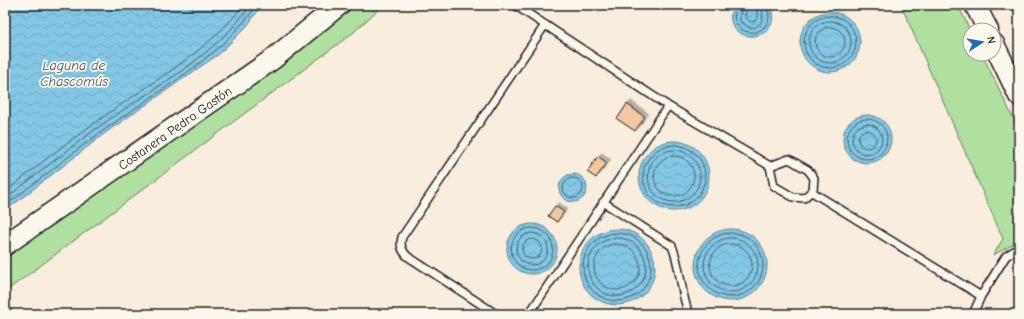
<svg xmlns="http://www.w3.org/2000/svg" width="1024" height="319" font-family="'Comic Neue',sans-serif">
<defs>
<pattern id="water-waves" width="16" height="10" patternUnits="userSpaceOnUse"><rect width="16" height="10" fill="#83c7e4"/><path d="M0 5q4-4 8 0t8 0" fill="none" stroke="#71aac3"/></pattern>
<filter id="shadow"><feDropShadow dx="3.5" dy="-3.5" stdDeviation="0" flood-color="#0004"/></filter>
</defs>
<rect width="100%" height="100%" fill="#f9eddd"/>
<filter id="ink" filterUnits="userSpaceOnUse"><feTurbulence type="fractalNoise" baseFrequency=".025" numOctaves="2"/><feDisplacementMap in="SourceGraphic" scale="8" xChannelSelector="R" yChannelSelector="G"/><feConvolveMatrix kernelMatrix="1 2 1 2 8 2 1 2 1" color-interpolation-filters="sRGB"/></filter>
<g filter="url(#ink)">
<!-- grass -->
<path fill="#b0e0a0" stroke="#667e5e" d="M352 5H383L354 32 5 292V257L265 77Z
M901 5H958L970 30V54H982L1019 130V241L993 255 1003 239Z"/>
<!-- water -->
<path fill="url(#water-waves)" stroke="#5a8394" d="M5 5H262L247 26 219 54 108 131 5 211Z
M733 5H770C787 46 717 47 733 5Z
M800 42a30 30 0 1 1 60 0a30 30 0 1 1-60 0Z
M843 139a24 24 0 1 1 48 0a24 24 0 1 1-48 0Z
M639 176a35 35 0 1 1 70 0a35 35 0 1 1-70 0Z
M559 188a14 14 0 1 1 28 0a14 14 0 1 1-28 0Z
M507 249a25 25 0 1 1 50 0a25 25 0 1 1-50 0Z
M695 265a36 36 0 1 1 72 0a36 36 0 1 1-72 0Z
M579 267a38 38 0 1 1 76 0a38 38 0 1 1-76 0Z"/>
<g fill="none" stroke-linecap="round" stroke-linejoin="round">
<!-- shore -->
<path stroke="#45606c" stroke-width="1" d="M736 5C735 11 733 17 736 23 744 38 767 34 769 17 769 13 767 9 767 5
M741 5 740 21 750 28C765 27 763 16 762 5
M747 5 745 17 751 22 755 21 758 17 756 5
M804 42a26 26 0 1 1 52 0a26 26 0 1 1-52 0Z
M809 42a21 21 0 1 1 42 0a21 21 0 1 1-42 0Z
M815 42a15 15 0 1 1 30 0a15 15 0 1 1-30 0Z
M847 139a20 20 0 1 1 40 0a20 20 0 1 1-40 0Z
M852 139a15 15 0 1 1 30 0a15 15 0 1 1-30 0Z
M858 139a9 9 0 1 1 18 0a9 9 0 1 1-18 0Z
M643 176a31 31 0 1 1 62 0a31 31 0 1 1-62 0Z
M648 176a26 26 0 1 1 52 0a26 26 0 1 1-52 0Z
M654 176a20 20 0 1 1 40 0a20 20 0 1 1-40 0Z
M563 188a10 10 0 1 1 20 0a10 10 0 1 1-20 0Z
M5 192C39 165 73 137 109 113 152 82 213 48 243 5
M5 199C38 174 70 147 104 123 154 88 215 56 251 5
M5 206C39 180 72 153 107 128 159 90 219 59 257 5
M511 249a21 21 0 1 1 42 0a21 21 0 1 1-42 0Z
M516 249a16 16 0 1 1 32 0a16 16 0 1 1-32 0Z
M699 265a32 32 0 1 1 64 0a32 32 0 1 1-64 0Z
M583 267a34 34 0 1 1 68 0a34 34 0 1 1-68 0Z
M704 265a27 27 0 1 1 54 0a27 27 0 1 1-54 0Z
M588 267a29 29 0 1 1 58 0a29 29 0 1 1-58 0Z
M522 249a10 10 0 1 1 20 0a10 10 0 1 1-20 0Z
M710 265a21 21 0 1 1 42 0a21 21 0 1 1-42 0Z
M594 267a23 23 0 1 1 46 0a23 23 0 1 1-46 0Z"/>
</g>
<!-- building -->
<path fill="#f2c7a1" stroke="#1c1c1c" filter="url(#shadow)" d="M627 104 645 117 635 131 617 119Z
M598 156 607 163 596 178 587 172Z
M555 206 564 212 557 222 548 216Z"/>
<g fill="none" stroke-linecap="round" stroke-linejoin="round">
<!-- service casing -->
<g stroke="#1c1c1c" stroke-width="10">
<path id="service" d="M515 5 668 106 770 166
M789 159 808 170 814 178 813 190 804 198 793 197 774 186 770 166Z
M812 192 981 296
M603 202 672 246C681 267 680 292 689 314
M496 314 407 256C401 249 400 245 402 237L545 25
M529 314 668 106
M973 314 981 296 1006 256 1019 248"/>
</g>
<!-- secondary casing -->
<g stroke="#1c1c1c" stroke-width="23">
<path id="secondary" d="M975 5 988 30
M994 44 1019 96
M5 245 273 59 339 5"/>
</g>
<!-- service -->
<use href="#service" stroke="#fbf7ec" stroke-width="7"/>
<!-- secondary -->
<use href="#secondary" stroke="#fbf7ec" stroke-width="20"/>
</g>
</g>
<g text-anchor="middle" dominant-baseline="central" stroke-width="3.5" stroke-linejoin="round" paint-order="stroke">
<!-- street labels -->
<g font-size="13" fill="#1c1c1c" stroke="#fbf7ec">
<text transform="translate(175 128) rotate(-35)">Costanera Pedro Gastón</text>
</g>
<!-- water labels -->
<g font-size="14" font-style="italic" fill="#405862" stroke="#fbf7ec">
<text x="74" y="65">Laguna de<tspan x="74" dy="16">Chascomús</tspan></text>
</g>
</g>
<!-- margin -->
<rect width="1024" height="319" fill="none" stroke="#fbf7ec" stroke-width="20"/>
<rect x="10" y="10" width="1004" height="299" fill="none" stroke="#1c1c1c" stroke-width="1.5" filter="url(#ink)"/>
<!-- north arrow -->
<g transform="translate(982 42) rotate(78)"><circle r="19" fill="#fbf7ec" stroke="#a29f99"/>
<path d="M0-3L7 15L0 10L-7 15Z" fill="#1f6fb2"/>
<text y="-6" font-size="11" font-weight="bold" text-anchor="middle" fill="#1c1c1c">N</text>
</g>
</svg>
